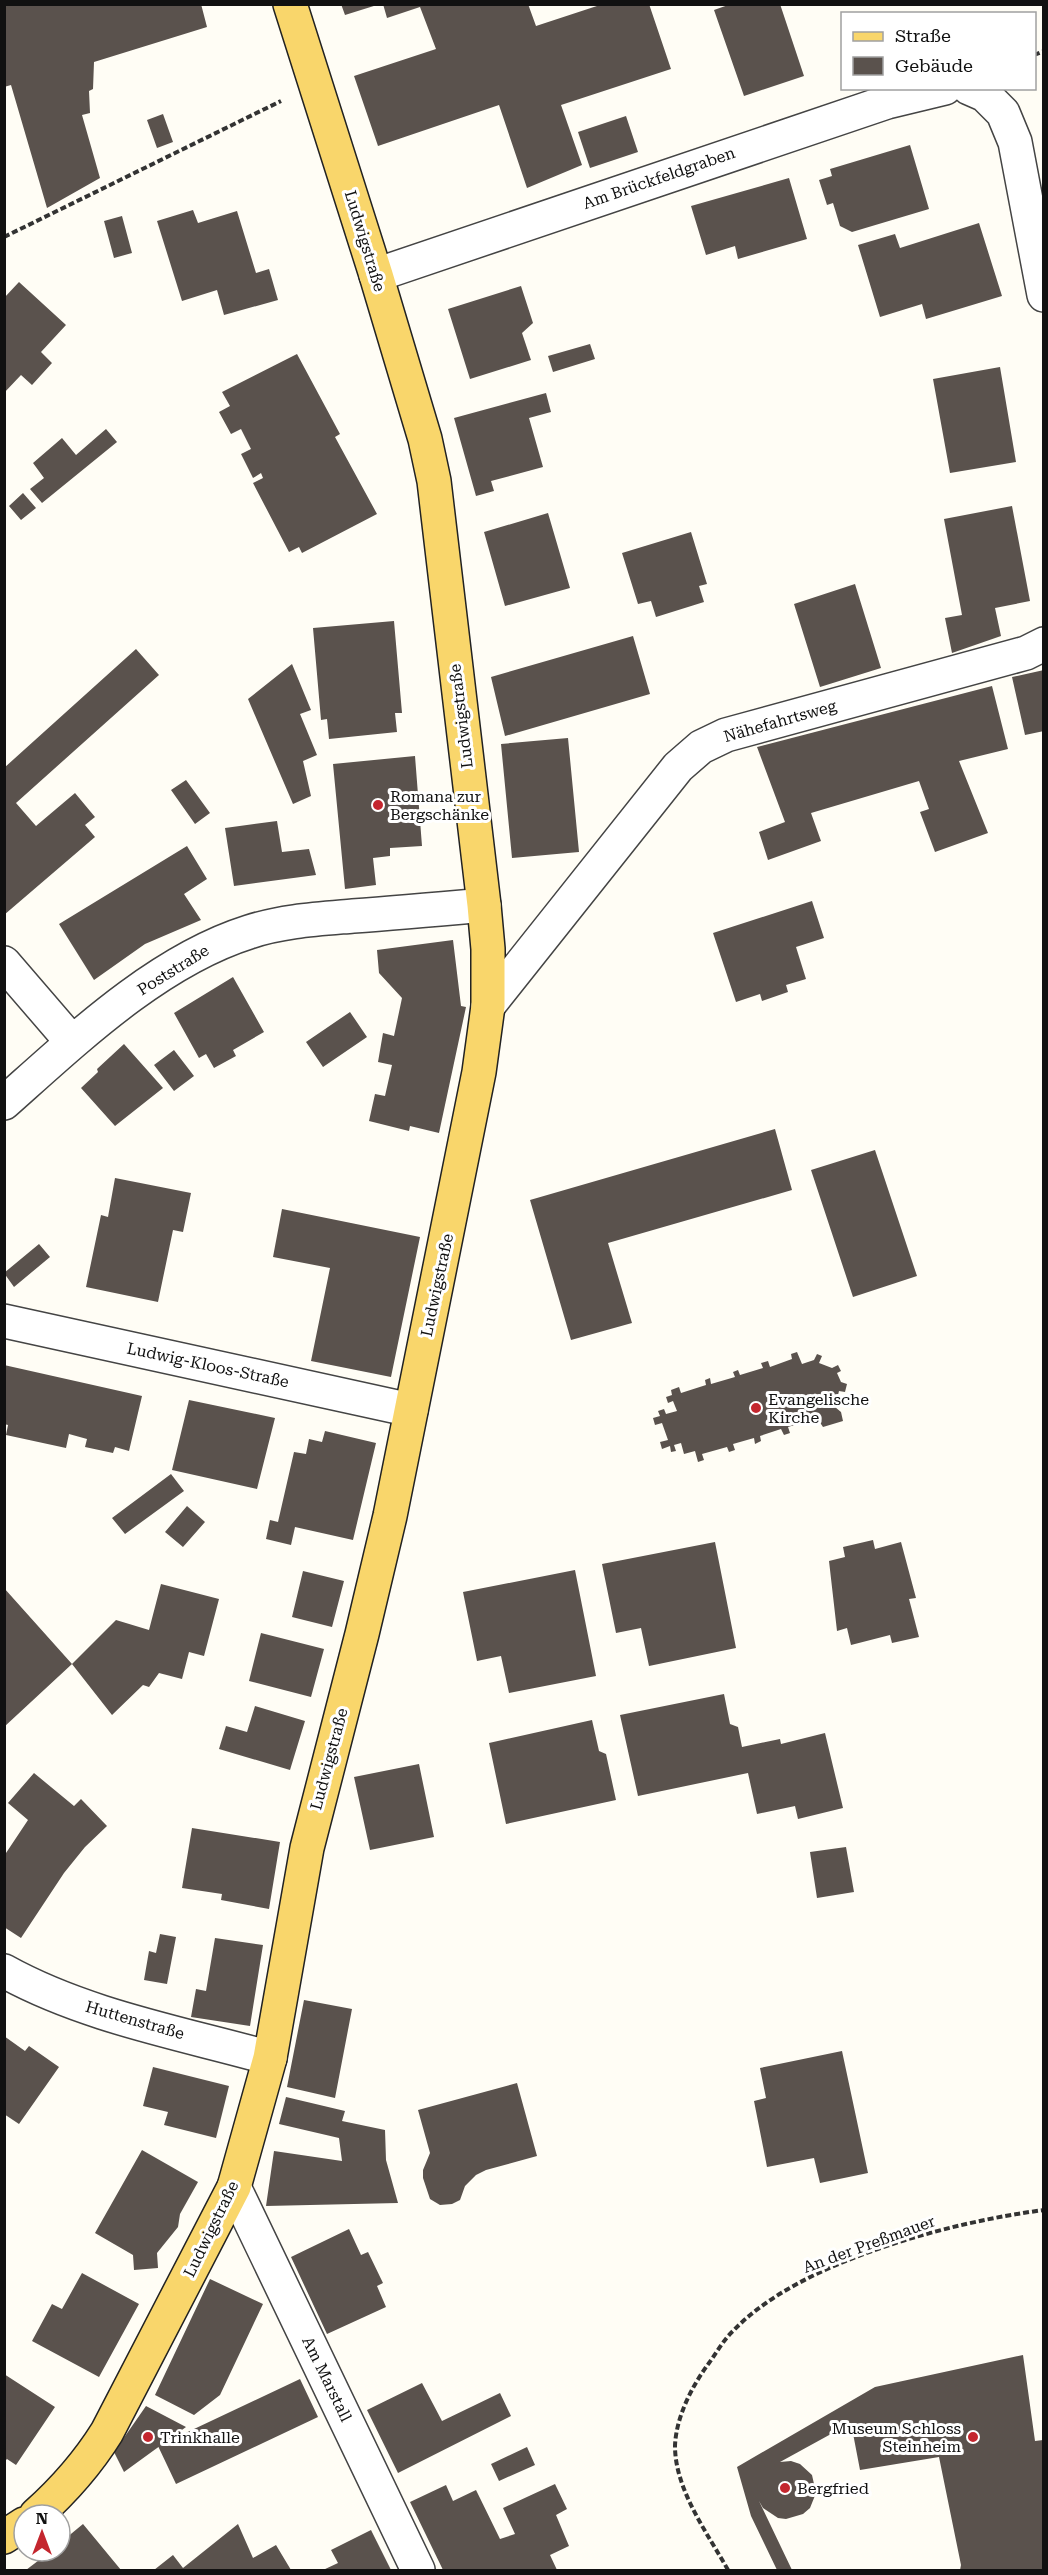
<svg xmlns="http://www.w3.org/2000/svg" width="1048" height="2575" font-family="'Roboto Serif',serif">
<rect width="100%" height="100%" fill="#fffdf5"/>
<!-- building -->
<path fill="#5a524d" d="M4 4H201L207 27 94 62 93 89 89 91 90 113 82 115 100 178 47 208 11 85 4 87Z
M341 4H377V5L345 15Z
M383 4H528L536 26 603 4H649L671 69 561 105 582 165 527 188 499 105 378 146 354 76 436 49 420 7 387 18Z
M731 4H780L804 76 744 96 714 10Z
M163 114 173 142 157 148 147 120Z
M626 116 638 152 590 168 578 132Z
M910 145 929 209 852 232 840 226 833 203 827 205 819 180 832 176 830 169Z
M789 178 807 239 738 259 735 246 706 255 691 206Z
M193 210 198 223 237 211 256 273 269 269 278 300 224 315 217 290 182 301 157 221Z
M122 216 132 253 114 258 104 221Z
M979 223 1002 296 926 319 922 304 880 317 858 245 895 234 900 248Z
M19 282 66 325 41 352 52 363 32 385 21 375 4 393V298Z
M521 286 533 323 522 333 531 360 470 379 448 309Z
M590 344 595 359 553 372 548 356Z
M297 354 340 434 335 437 377 514 302 553 299 547 289 552 253 483 263 478 261 473 253 478 241 454 251 449 241 429 231 434 219 412 230 406 222 392Z
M1000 367 1016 462 950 473 933 379Z
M546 393 551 412 529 418 543 467 491 481 494 491 476 496 454 418Z
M106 429 117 442 42 503 30 489 44 478 33 463 62 438 76 455Z
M23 493 36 508 21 520 9 506Z
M1012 506 1030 601 995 608 1001 636 952 653 945 618 962 615 944 519Z
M548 513 570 588 505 606 484 532Z
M691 532 707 584 699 586 704 602 656 617 651 601 638 604 622 553Z
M855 584 881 668 820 687 794 604Z
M394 621 402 713H395L397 732 329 739 327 719 321 720 313 628Z
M633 636 650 694 505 736 491 677Z
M136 649 159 675 16 803 36 826 75 793 95 817 85 825 95 837 4 915V768Z
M292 664 311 710 300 714 317 755 303 761 311 796 293 804 248 699Z
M1044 670V731L1025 735 1012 677Z
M992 686 1008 749 959 761 988 833 935 852 920 812 929 809 919 781 811 813 821 841 768 860 759 832 785 822 757 747Z
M568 738 579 852 512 858 501 744Z
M415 756 422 846 390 848V856L373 858 376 885 345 889 333 764Z
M186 780 210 813 195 824 171 790Z
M277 821 282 852 309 849 316 875 234 886 225 828Z
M187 846 207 879 184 894 201 920 145 944 94 980 59 924Z
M812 901 824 938 796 947 806 979 786 985 788 992 762 1001 760 994 736 1002 713 933Z
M453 940 461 1006 466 1007 439 1133 410 1126 409 1131 369 1121 375 1094 385 1096 392 1065 378 1062 383 1033 394 1036 402 998 379 973 377 950Z
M233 977 264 1032 233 1050 236 1056 214 1068 206 1054 199 1058 174 1013Z
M350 1012 367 1037 323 1067 306 1042Z
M124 1044 163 1088 115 1126 81 1088 98 1072 97 1069Z
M174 1050 194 1076 174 1091 154 1065Z
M775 1129 792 1190 608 1243 632 1323 571 1340 530 1200Z
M875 1150 917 1276 853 1297 811 1170Z
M115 1178 191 1193 183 1232 173 1230 158 1302 86 1287 101 1215 108 1217Z
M282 1209 420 1237 391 1377 311 1361 330 1268 273 1257Z
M39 1244 50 1257 14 1287 4 1273Z
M797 1352 802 1364 814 1360 817 1354 822 1356 819 1363 832 1368 838 1365 841 1371 837 1373 841 1382 847 1384 845 1392 839 1391 835 1407 841 1412 843 1421 823 1427 817 1418 788 1427 790 1433 784 1435 781 1429 760 1436 761 1441 755 1444 754 1438 733 1444 735 1450 729 1452 727 1447 702 1454 704 1460 698 1462 695 1451 684 1454 681 1443 674 1445 676 1451 671 1452 670 1446 662 1449 660 1442 668 1440 662 1423 655 1425 653 1418 660 1416 658 1411 664 1409 666 1414 677 1411 673 1401 668 1403 666 1397 672 1395 671 1390 679 1387 681 1393 706 1385 705 1380 710 1378 711 1384 735 1377 733 1372 738 1370 740 1375 763 1368 761 1363 768 1361 770 1367 792 1359 791 1354Z
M4 1365 142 1396 129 1451 115 1447 113 1453 85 1447 87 1439 69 1434 66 1448 6 1435 8 1425 4 1424Z
M189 1400 275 1418 257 1489 172 1470Z
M325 1431 376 1443 353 1540 295 1527 291 1545 266 1539 270 1520 278 1522 294 1452 306 1454 309 1439 322 1442Z
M171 1474 184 1491 125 1534 112 1518Z
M187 1506 205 1522 183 1547 165 1532Z
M873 1540 875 1549 901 1542 916 1598 909 1599 919 1637 892 1643 890 1635 851 1645 847 1628 837 1631 829 1561 845 1557 843 1547Z
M715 1542 736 1648 649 1666 641 1628 616 1633 602 1564Z
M575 1570 596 1676 509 1693 501 1656 477 1661 463 1592Z
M303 1571 344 1581 332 1627 292 1617Z
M161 1584 219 1599 204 1656 189 1652 182 1679 159 1673 149 1687 143 1685 112 1715 72 1664 116 1620 149 1630Z
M4 1588 72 1664 4 1727Z
M261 1633 324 1649 311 1697 249 1681Z
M724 1694 730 1724 738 1727 742 1747 780 1739 781 1744 825 1733 843 1808 798 1819 795 1806 757 1814 748 1773 638 1796 620 1715Z
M255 1706 305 1721 290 1770 219 1749 226 1726 247 1732Z
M592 1720 599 1751 606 1754 616 1800 506 1824 489 1743Z
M419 1764 434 1837 370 1850 354 1777Z
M34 1773 74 1806 81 1799 107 1826 85 1847 64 1873 21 1938 4 1927V1856L28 1820 8 1803Z
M192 1828 280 1842 269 1909 221 1900 222 1894 182 1888Z
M846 1847 854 1892 817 1898 810 1852Z
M160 1934 176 1937 167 1984 144 1980 149 1951 156 1953Z
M215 1938 263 1945 250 2026 191 2017 196 1989 206 1991Z
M304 2000 352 2009 335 2098 287 2087Z
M4 2036 25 2051 29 2046 59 2067 19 2124 4 2114Z
M842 2051 868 2173 820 2183 814 2158 767 2167 754 2101 766 2098 760 2068Z
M153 2067 229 2086 216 2138 164 2125 168 2112 143 2106Z
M517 2083 537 2156 486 2170 476 2175 465 2186 460 2200 452 2204 440 2205 430 2199 423 2178V2170L430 2153 418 2110Z
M286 2097 345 2111 342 2121 385 2130 386 2160 398 2203 266 2206 274 2151 342 2161 339 2138 279 2124Z
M142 2150 198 2182 180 2214 178 2227 157 2253 158 2268 134 2270 133 2255 95 2233Z
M349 2229 361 2255 368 2252 383 2283 377 2286 386 2307 327 2334 291 2257Z
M82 2273 139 2304 99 2377 32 2341 52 2304 62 2309Z
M210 2279 263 2304 220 2395 194 2415 155 2395Z
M1023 2355 1035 2441 1043 2440 1044 2444V2570H960L961 2565 939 2457 860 2470 851 2423 780 2462 791 2461 800 2464 812 2475 816 2493 810 2508 803 2514 786 2519 778 2518 763 2508 759 2501 792 2570H777L751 2516 737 2467 875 2387Z
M4 2374 55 2407 16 2465 7 2459 4 2462Z
M300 2379 318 2417 176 2484 158 2446Z
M422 2383 442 2421 500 2393 511 2416 398 2473 367 2410Z
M146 2406 186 2427 124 2472 114 2452Z
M527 2447 535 2465 499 2481 491 2464Z
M555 2484 567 2509 556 2515 569 2546 550 2555 557 2570H443L410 2502 446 2485 453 2501 476 2490 500 2539 515 2534 503 2508Z
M83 2524 121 2570H26L51 2551H60V2543Z
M238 2524 253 2558 276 2545 291 2570H154L173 2555 183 2568Z
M371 2530 391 2570H323L338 2563 331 2550Z"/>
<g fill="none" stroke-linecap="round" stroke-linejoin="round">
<!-- minor casing -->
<g stroke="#444" stroke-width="36">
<path id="minor" d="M969 88 985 95 1003 113 1015 142 1044 295
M376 275 887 102 945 88
M4 963 72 1042
M488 1006 678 767 701 747 726 735 1026 653 1044 644
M4 1103C75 1040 157 961 249 932 282 921 318 919 353 916 396 913 440 909 484 905
M4 1321 411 1410
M4 1971C85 2016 181 2033 270 2058
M234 2187 418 2570"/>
</g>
<!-- major casing -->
<g stroke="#222" stroke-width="36">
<path id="major" d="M36 2515C64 2490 87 2464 107 2432L234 2187 270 2058 307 1848 362 1634 390 1516 479 1072 488 1006V949L484 905 434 481 425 439 376 275 290 4
M4 2537 24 2524"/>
</g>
<!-- path -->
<path stroke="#333" stroke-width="4" stroke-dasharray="6 3" stroke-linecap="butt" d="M1034 55 1044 51
M4 237 281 101
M728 2570C708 2534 675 2490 675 2446 676 2417 692 2386 709 2363 717 2352 724 2339 734 2330 800 2261 951 2222 1044 2210"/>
<!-- minor -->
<use href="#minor" stroke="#fff" stroke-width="33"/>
<!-- major -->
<use href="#major" stroke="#f9d66b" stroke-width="33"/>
</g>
<!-- markers -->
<g fill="#c4262e" stroke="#fff" stroke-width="2">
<circle cx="378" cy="805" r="6"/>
<circle cx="756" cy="1408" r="6"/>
<circle cx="148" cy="2437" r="6"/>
<circle cx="973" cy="2437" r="6"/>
<circle cx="785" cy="2488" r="6"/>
</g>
<g text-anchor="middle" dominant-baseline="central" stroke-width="6" stroke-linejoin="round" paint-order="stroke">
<!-- street labels -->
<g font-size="16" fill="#111" stroke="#fff">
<text transform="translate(659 178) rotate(-19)">Am Brückfeldgraben</text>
<text transform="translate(365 241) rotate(73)">Ludwigstraße</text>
<text transform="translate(461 716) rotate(-97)">Ludwigstraße</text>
<text transform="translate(780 721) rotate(-16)">Nähefahrtsweg</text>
<text transform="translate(173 970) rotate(-32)">Poststraße</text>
<text transform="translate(437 1285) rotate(-78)">Ludwigstraße</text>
<text transform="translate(208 1365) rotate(12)">Ludwig-Kloos-Straße</text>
<text transform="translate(329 1759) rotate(-75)">Ludwigstraße</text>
<text transform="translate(135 2020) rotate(16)">Huttenstraße</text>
<text transform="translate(211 2229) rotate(-64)">Ludwigstraße</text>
<text transform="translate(869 2244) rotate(-20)">An der Preßmauer</text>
<text transform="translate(327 2379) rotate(64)">Am Marstall</text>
</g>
<!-- poi labels -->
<g font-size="16" fill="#111" stroke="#fff" text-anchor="start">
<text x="390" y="796">Romana zur<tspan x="390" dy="18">Bergschänke</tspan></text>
<text x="768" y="1399">Evangelische<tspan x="768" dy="18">Kirche</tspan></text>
<text x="961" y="2428" text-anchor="end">Museum Schloss<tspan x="961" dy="18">Steinheim</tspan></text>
<text x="160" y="2437">Trinkhalle</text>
<text x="797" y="2488">Bergfried</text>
</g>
</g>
<!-- border -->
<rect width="1048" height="2575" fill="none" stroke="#111111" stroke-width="12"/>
<!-- legend -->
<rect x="841" y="12" width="195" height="78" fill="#ffffff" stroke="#a0a0a0" stroke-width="1.5"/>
<rect x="853" y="32" width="30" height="9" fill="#f9d66b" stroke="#a0a0a0" stroke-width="1.5"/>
<text x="895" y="42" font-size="18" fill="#111111">Straße</text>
<rect x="853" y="57" width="30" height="18" fill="#5a524d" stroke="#a0a0a0" stroke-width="1.5"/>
<text x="895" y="72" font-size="18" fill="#111111">Gebäude</text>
<!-- north arrow -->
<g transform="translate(42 2533)"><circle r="28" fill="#ffffff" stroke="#a0a0a0" stroke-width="1.5"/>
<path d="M0-4.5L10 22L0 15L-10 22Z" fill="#c4262e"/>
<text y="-9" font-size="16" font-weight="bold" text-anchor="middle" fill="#111111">N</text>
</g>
</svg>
